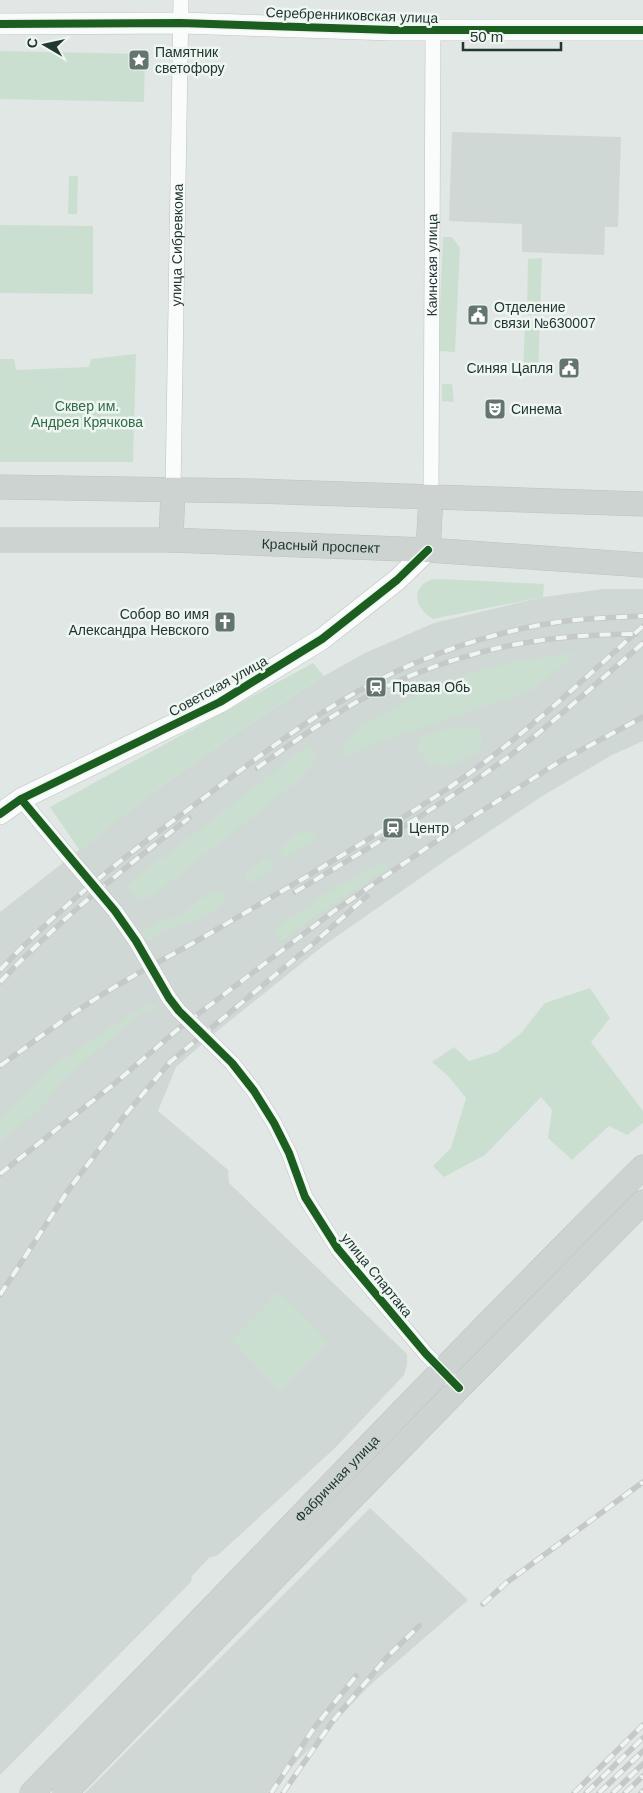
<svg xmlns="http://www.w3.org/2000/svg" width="643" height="1793" font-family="Arial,sans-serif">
<rect width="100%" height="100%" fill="#e1e7e4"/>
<!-- built -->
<path fill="#cfd8d4" d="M452 132 621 137 618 227H605L604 255 522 252V224L449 221Z
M604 589H643V741L612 755 544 795 452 856 323 946 216 1032 176 1067 158 1111 228 1170 229 1183 407 1354V1365L404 1375 335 1448 218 1555 209 1558 192 1576 191 1582 0 1775V912L152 793 245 727 324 676 365 653 434 623 543 597Z
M370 1508 468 1600 369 1686 267 1793H85Z"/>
<!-- green -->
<path fill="#cbdfd1" d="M0 51 145 54 144 102 0 99Z
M69 176H78L77 214H68Z
M0 225 93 226V294L0 293Z
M443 237H452L460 248 455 352 438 351Z
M542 258 540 315H527L528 259Z
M525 321H540L538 375H523Z
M136 354 133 462H0V359H14L16 370 89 367 91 359Z
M442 384H452L454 402 442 401Z
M440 579 544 584 543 597 433 619C429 616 424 613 421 608 414 599 417 586 428 581 431 579 436 579 440 579Z
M574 653 568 661 532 690 373 744 347 757 343 754 342 751 348 741 359 727 410 699 449 681 470 673 512 662Z
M313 663 324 676 245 727 152 793 80 851 50 807Z
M477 727 483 735C482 738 482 744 480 747 476 758 458 760 449 767L430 764 426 762 425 755 418 752 417 744 419 738 443 729Z
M309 745 316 756V759L301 778 152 896C138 904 136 897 127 886L159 858 161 860Z
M304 831 315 835 314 841 286 857 280 854C283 843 293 836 304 831Z
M270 857 272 862V870L258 879 247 883 245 875 264 859Z
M385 861 388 863V868L321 912 280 942 273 929 314 904 313 901Z
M217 891H222L225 894V900L214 911 194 921 161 931 149 942 142 935 143 930 150 928 158 922 181 916 198 901Z
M590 988 610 1018 591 1042 643 1111V1123L627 1135 609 1126 572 1160 548 1138 552 1110 541 1097 485 1155 444 1177 433 1166 451 1148 466 1098 449 1077 432 1062 454 1047 469 1061 497 1052 521 1033 545 1003Z
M156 1005 155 1009 140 1014 64 1079 39 1110 0 1142V1120L28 1090 52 1067 143 1006Z
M279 1292 328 1342 280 1391 232 1340Z"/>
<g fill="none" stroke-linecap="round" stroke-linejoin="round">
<!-- street casing -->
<g stroke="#bec3c1" stroke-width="16">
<g id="street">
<path id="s1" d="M173 490 181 0"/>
<path id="s2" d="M431 497 433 31"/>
<path d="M21 799 68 856"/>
<path d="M115 911 136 941"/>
<path d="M232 1063 254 1091 274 1123 289 1153 305 1197 338 1249 426 1354 459 1388"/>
</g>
</g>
<!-- secondary casing -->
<g stroke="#bec4c1" stroke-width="22">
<path id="secondary" d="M0 24 181 23 392 30H643
M0 814 21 799 220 702 322 639 397 580 428 550"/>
</g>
<!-- primary casing -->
<g stroke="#bcc3c1" stroke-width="25">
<g id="primary">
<path d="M0 487 252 491 643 504"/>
<path id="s3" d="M0 540H171L428 550 643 565"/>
<path d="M171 540 173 490"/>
<path d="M428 550 431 497"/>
<path id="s4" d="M32 1793C237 1585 436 1372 643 1167"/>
<path d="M65 1793 459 1388 643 1202"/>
</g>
</g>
<!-- street -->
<use href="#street" stroke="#fafbfb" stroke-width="15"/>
<!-- secondary -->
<use href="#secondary" stroke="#fafbfb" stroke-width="21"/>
<!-- primary -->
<use href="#primary" stroke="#cdd3d1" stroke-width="24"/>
<!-- tram -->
<path stroke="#c5c9c8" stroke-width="1" d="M0 21 181 19 392 26H643
M0 28 181 27 377 34H643"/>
<!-- rail casing -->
<g stroke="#c5c9c8" stroke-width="5.5">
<path id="rail" d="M257 768C303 735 351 701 403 679 480 646 553 634 636 634
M295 892C367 849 439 807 507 758 554 722 598 682 643 643
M0 970C58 908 125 856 193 806 248 765 303 721 364 688 425 654 505 627 575 620 598 618 620 617 643 616
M0 982C58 921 123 869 189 818
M0 1066C33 1042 65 1018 100 996 133 975 168 957 202 938 284 890 367 842 447 789 518 741 580 683 643 626
M0 1174 114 1084 177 1030 334 911 466 821 559 762 643 717
M0 1295 67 1192 125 1115 170 1062 315 942 367 896
M483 1604 506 1583 643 1482
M271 1793 314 1728 356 1676
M283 1793 332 1722 388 1656 419 1626
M574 1793 643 1725
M586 1793 643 1738
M599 1793 643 1751
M613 1793 643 1764
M625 1793 643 1776
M641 1793 643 1791"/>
</g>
<!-- rail -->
<use href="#rail" stroke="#eff6f2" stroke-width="4" stroke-dasharray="11" stroke-linecap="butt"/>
<!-- street-bridge casing -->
<g stroke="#bec3c1" stroke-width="16" stroke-linecap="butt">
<path id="street-bridge" d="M68 856 115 911
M136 941 169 998 179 1011 232 1063"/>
</g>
<!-- street-bridge -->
<use href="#street-bridge" stroke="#fafbfb" stroke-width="15"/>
<!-- cycleway casing -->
<g stroke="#eff6f2" stroke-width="11">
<path id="cycleway" d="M0 24 181 23 392 30H643
M21 799 115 911 136 941 169 998 179 1011 232 1063 254 1091 274 1123 289 1153 305 1197 338 1249 426 1354 459 1388
M0 814 21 799 220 702 322 639 397 580 428 550"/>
</g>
<!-- cycleway -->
<use href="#cycleway" stroke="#1b5e20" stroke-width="8"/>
</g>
<!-- icons -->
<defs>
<g id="sight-square" transform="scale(1.125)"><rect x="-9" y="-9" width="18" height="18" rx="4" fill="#647570" stroke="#eff6f2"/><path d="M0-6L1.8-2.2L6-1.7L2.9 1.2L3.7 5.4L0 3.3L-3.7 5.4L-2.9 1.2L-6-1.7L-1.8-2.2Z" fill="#fff"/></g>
<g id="civic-square" transform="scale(1.125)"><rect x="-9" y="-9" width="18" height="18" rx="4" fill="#647570" stroke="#eff6f2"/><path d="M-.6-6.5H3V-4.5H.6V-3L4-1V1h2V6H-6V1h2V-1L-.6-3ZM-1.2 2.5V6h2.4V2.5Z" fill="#fff"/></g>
<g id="theatre-square" transform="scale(1.125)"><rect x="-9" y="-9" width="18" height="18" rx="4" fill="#647570" stroke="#eff6f2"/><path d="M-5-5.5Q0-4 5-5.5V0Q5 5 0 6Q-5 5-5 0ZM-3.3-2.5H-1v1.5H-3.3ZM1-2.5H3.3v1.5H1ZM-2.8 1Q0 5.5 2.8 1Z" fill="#fff"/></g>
<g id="church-square" transform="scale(1.125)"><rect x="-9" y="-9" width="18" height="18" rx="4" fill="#647570" stroke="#eff6f2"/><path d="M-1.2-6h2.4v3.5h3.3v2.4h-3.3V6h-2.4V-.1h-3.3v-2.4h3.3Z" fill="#fff"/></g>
<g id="station-square" transform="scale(1.125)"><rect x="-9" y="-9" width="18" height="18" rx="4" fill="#647570" stroke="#eff6f2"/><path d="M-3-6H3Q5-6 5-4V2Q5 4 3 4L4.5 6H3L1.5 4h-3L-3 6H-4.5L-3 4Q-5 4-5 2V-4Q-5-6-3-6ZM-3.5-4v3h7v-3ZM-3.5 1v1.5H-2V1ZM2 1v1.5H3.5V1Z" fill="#fff"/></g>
</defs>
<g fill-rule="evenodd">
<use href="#sight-square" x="139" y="60"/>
<use href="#civic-square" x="478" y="315"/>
<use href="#civic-square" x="569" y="368"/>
<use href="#theatre-square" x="495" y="409"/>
<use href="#church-square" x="225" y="622"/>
<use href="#station-square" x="376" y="687"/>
<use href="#station-square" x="393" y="828"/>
</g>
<g text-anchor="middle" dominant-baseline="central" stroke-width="5" stroke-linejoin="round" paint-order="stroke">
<!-- street labels -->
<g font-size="14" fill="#213731" stroke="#eff6f2">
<text transform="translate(352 15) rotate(2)">Серебренниковская улица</text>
<text stroke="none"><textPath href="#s1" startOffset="245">улица Сибревкома</textPath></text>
<text stroke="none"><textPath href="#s2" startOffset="232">Каинская улица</textPath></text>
<text stroke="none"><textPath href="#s3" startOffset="321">Красный проспект</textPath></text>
<text transform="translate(218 686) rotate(-29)">Советская улица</text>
<text transform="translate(377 1275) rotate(51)">улица Спартака</text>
<text stroke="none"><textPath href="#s4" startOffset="438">Фабричная улица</textPath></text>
</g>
<!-- poi labels -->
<g font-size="14" fill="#213731" stroke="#eff6f2" text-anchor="start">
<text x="155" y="52">Памятник<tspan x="155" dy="16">светофору</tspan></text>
<text x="494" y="307">Отделение<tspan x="494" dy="16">связи №630007</tspan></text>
<text x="553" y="368" text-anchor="end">Синяя Цапля</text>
<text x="511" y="409">Синема</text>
<text x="209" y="614" text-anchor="end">Собор во имя<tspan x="209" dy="16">Александра Невского</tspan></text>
<text x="392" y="687">Правая Обь</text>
<text x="409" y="828">Центр</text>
</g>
<!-- park labels -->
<g font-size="14" fill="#2f6b45" stroke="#eff6f2">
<text x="87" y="406">Сквер им.<tspan x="87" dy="16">Андрея Крячкова</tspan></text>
</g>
</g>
<!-- north arrow -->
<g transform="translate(45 45) rotate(279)" stroke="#eff6f2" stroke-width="4" paint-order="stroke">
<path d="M0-4L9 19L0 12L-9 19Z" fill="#213731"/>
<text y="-8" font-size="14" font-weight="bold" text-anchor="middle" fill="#213731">С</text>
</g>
<!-- scale -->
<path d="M463 42v8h98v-8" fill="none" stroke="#213731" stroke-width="2.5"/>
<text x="470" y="42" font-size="15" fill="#213731" stroke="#eff6f2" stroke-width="4" paint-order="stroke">50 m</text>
</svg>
